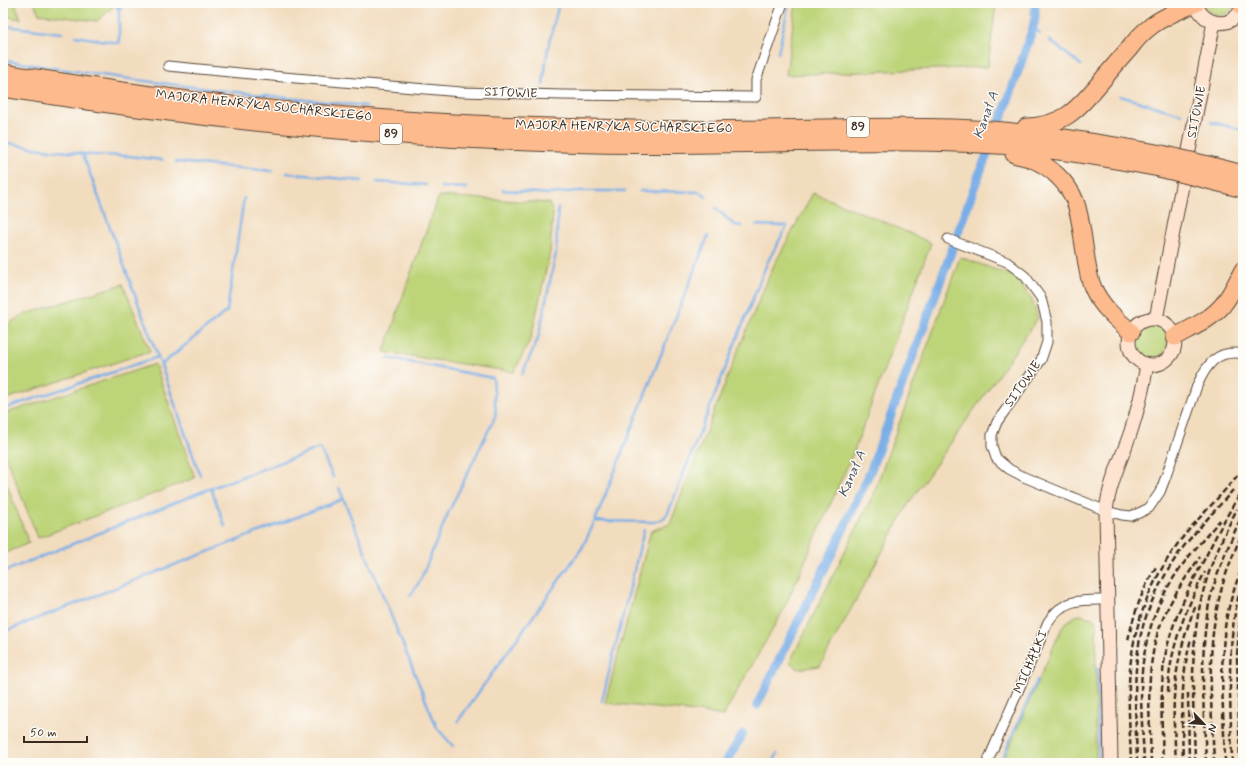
<svg xmlns="http://www.w3.org/2000/svg" width="1246" height="766" font-family="Mynerve,sans-serif">
<rect width="100%" height="100%" fill="#fdfcf7"/>
<filter id="ink" filterUnits="userSpaceOnUse"><feTurbulence type="fractalNoise" baseFrequency=".025" numOctaves="2"/><feDisplacementMap in="SourceGraphic" scale="8" xChannelSelector="R" yChannelSelector="G"/><feConvolveMatrix kernelMatrix="1 2 1 2 8 2 1 2 1" color-interpolation-filters="sRGB"/></filter>
<filter id="wash" filterUnits="userSpaceOnUse"><feTurbulence type="fractalNoise" baseFrequency=".012" numOctaves="4" result="noise"/><feDisplacementMap in="SourceGraphic" scale="16" xChannelSelector="R" yChannelSelector="G"/><feGaussianBlur stdDeviation="0.9" result="paint"/><feColorMatrix in="noise" values="0 0 0 0 0 0 0 0 0 0 0 0 0 0 0 0 0 1.4 0 .05"/><feComposite in="paint" operator="in"/></filter>
<g filter="url(#wash)">
<rect width="100%" height="100%" fill="#f2dcbe"/>
<!-- green -->
<path fill="#bdd479" stroke="#7c7f4c" d="M3 3H15L21 19 3 16Z
M34 3H111L112 8 97 21 39 14Z
M796 3H996L988 67 786 75Z
M1203 3H1235C1228 20 1211 18 1203 3Z
M813 193 887 223 931 243 854 451 783 611 723 716 707 713 605 703 651 531 670 524 737 353 773 267Z
M439 196 549 203 553 213 550 252 531 338 514 372 384 352 409 278Z
M960 257 1016 277 1032 300 1038 318 909 503 820 666 798 669 790 662 873 495Z
M123 284 150 351 3 400V328L22 315Z
M1134 341a17 17 0 1 1 34 0a17 17 0 1 1-34 0Z
M155 364 195 478 38 538 3 450V414Z
M3 474 29 543 3 554Z
M1080 615 1092 618 1097 622 1096 631V763H1002L1063 625 1075 616Z"/>
<g fill="none" stroke-linecap="round" stroke-linejoin="round">
<!-- stream -->
<path stroke="#79aee7" stroke-width="2.5" d="M6 26 62 33
M1033 28 1040 33
M76 36 119 43V5
M1049 40 1081 65
M778 53 789 3
M3 60C123 80 245 94 366 106
M543 85 548 47 559 3
M1120 96 1181 114
M1211 122 1243 130
M3 142 34 148 93 155 129 156 162 160
M83 155 161 365 227 311 244 198
M176 162 273 171
M287 173 362 181
M377 182 426 185
M441 187 467 188
M503 190 550 194 577 191H625
M640 191 700 192 706 197
M716 208 734 225 742 226
M388 358 493 378 496 415 449 511 420 581 410 596
M161 365 200 475
M522 374 538 339 556 253 558 208
M3 409 158 357
M339 488 437 728 453 746
M595 521 653 522 663 519 668 513 767 263 787 226 756 225
M225 526 211 488 320 448 333 477
M3 572 211 488
M3 632 343 499
M1098 667 1099 763
M602 701 644 530
M458 721 582 548 595 521 708 236
M459 762 460 763
M773 763 777 754
M1000 763 1037 680"/>
<!-- canal -->
<path stroke="#79aee7" stroke-width="9" d="M118 3 119 5
M957 235 975 185 1005 109 1033 28 1035 18V3
M757 705 833 551 870 472 953 247
M725 763 743 734"/>
</g>
</g>
<g filter="url(#ink)">
<g fill="none" stroke-linecap="round" stroke-linejoin="round">
<!-- street casing -->
<g stroke="#564536" stroke-width="11">
<path id="street" d="M168 66 272 76 461 92 562 95 756 97V80L783 3
M948 239 1007 262 1025 276 1041 298 1047 322V342L1041 360 997 422 992 435V446L996 458 1009 469 1024 477 1106 511 1122 515 1131 516 1139 513 1149 508 1160 492 1165 479 1197 386C1206 365 1217 349 1243 354
M987 763 1048 622C1063 598 1082 600 1107 600"/>
</g>
<!-- secondary casing -->
<g stroke="#564536" stroke-width="15">
<path id="secondary" d="M1196 3C1203 28 1235 30 1243 5
M1129 342a23 23 0 1 1 46 0a23 23 0 1 1-46 0Z
M1156 319 1214 22
M1111 763 1106 511C1109 483 1122 458 1131 431 1138 410 1143 388 1147 365"/>
</g>
<!-- highway casing -->
<g stroke="#564536" stroke-width="19">
<path id="highway" d="M1242 7H1243
M3 73C76 84 149 96 223 104 361 120 499 127 637 129 743 132 848 125 953 128 1023 130 1093 142 1162 154
M3 88C200 120 395 140 595 144 729 147 863 137 997 145 1051 148 1106 158 1159 168
M1026 127C1063 126 1077 110 1099 84 1109 72 1119 60 1129 49 1135 41 1142 33 1150 27 1163 16 1181 10 1196 3
M1014 154C1020 156 1027 157 1032 159 1050 166 1068 183 1075 201 1081 217 1082 235 1085 252 1087 264 1088 277 1093 288 1101 306 1116 319 1131 332
M1208 165 1243 174
M1204 179 1243 189
M1175 337C1191 328 1210 320 1222 306 1231 295 1237 282 1243 270"/>
</g>
<!-- street -->
<use href="#street" stroke="#fff" stroke-width="9"/>
<!-- secondary -->
<use href="#secondary" stroke="#fee3d1" stroke-width="13"/>
<!-- highway -->
<use href="#highway" stroke="#fcba8d" stroke-width="17"/>
<!-- rail -->
<path stroke="#3b2a1e" stroke-width="2.5" stroke-dasharray="6 3" stroke-linecap="butt" d="M1128 640C1134 614 1142 590 1156 567
M1168 693C1169 650 1185 610 1205 572
M1188 693 1189 763
M1131 763C1130 727 1126 689 1132 653 1138 613 1155 575 1179 542 1199 516 1223 495 1243 468
M1137 763C1136 718 1131 670 1143 626 1151 599 1165 573 1181 550 1197 529 1216 510 1233 490
M1144 763C1143 729 1138 689 1144 656 1148 631 1157 604 1171 582 1184 560 1203 540 1220 520
M1151 763C1150 719 1145 674 1158 632 1167 604 1184 580 1200 557
M1163 763C1162 730 1160 696 1164 663 1170 624 1188 590 1206 556 1217 533 1229 511 1243 490
M1176 763C1175 738 1172 711 1175 686 1178 658 1185 631 1196 605
M1183 763C1182 721 1180 680 1191 639
M1195 763C1194 711 1189 657 1200 605 1207 571 1221 540 1237 509
M1206 763C1204 711 1199 656 1209 604 1216 573 1230 542 1243 513
M1214 763C1212 711 1206 655 1218 604 1223 578 1233 555 1243 531
M1225 763C1224 721 1220 678 1224 636 1226 612 1234 588 1243 565
M1232 763C1231 704 1225 648 1240 590
M1240 763 1237 656 1240 618 1243 607"/>
<!-- highway-bridge casing -->
<g stroke="#564536" stroke-width="19" stroke-linecap="butt">
<path id="highway-bridge" d="M1162 154 1208 165
M1159 168 1204 179"/>
</g>
<!-- highway-bridge -->
<use href="#highway-bridge" stroke="#fcba8d" stroke-width="17"/>
</g>
</g>
<g text-anchor="middle" dominant-baseline="central" stroke-width="3" stroke-linejoin="round" paint-order="stroke">
<!-- shield labels -->
<g fill="#fdfcf7" stroke="#75695f" stroke-width="1">
<rect x="847" y="117" width="22" height="20" rx="3"/>
<rect x="380" y="124" width="22" height="20" rx="3"/>
</g>
<g font-size="12" font-weight="bold" fill="#3b2a1e">
<text x="858" y="127">89</text>
<text x="391" y="134">89</text>
</g>
<!-- street labels -->
<g font-size="13" fill="#3b2a1e" stroke="#fdfcf7">
<text transform="translate(511 93) rotate(2)">SITOWIE</text>
<text transform="translate(264 106) rotate(6)">MAJORA HENRYKA SUCHARSKIEGO</text>
<text transform="translate(1197 112) rotate(-79)">SITOWIE</text>
<text transform="translate(624 127) rotate(1)">MAJORA HENRYKA SUCHARSKIEGO</text>
<text transform="translate(1023 384) rotate(-55)">SITOWIE</text>
<text transform="translate(1031 662) rotate(-67)">MICHAŁKI</text>
</g>
<!-- water labels -->
<g font-size="14" font-style="italic" fill="#515864" stroke="#fdfcf7">
<text transform="translate(986 115) rotate(-70)">Kanał A</text>
<text transform="translate(852 474) rotate(-66)">Kanał A</text>
</g>
</g>
<!-- margin -->
<rect width="1246" height="766" fill="none" stroke="#fdfcf7" stroke-width="16"/>
<!-- north arrow -->
<g transform="translate(1204 724) rotate(115)" stroke="#fdfcf7" stroke-width="3" paint-order="stroke">
<path d="M0-3L7 15L0 10L-7 15Z" fill="#3b2a1e"/>
<text y="-6" font-size="11" font-weight="bold" text-anchor="middle" fill="#3b2a1e">N</text>
</g>
<!-- scale -->
<path d="M24 736v6h63v-6" fill="none" stroke="#3b2a1e" stroke-width="2"/>
<text x="30" y="736" font-size="12" fill="#3b2a1e" stroke="#fdfcf7" stroke-width="3" paint-order="stroke">50 m</text>
</svg>
